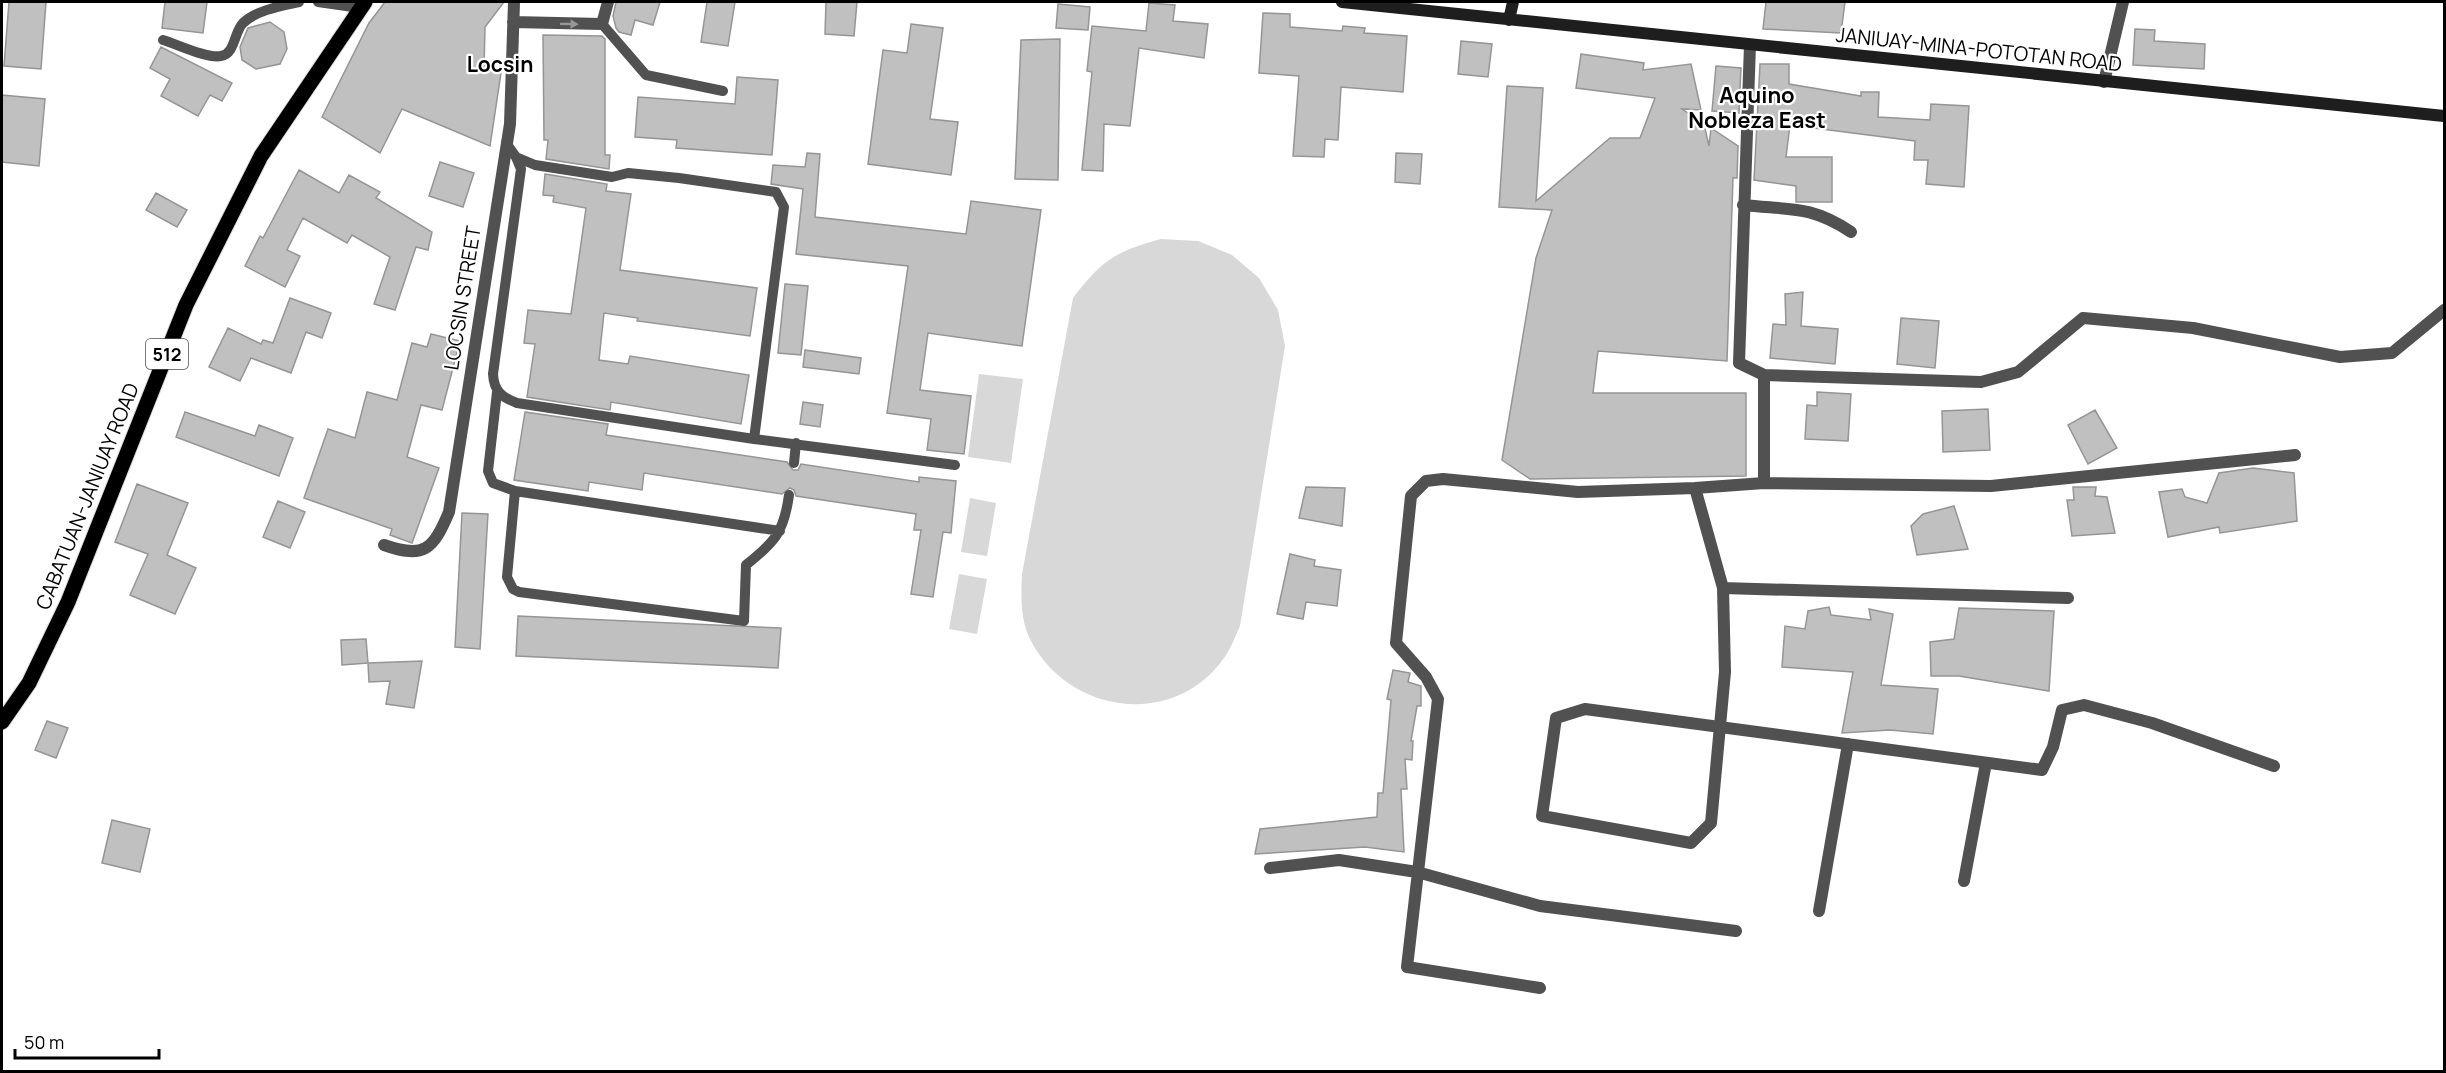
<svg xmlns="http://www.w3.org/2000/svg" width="2446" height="1073" font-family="Manrope,sans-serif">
<rect width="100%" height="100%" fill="#fff"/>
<!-- green -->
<path fill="#d8d8d8" d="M1161 239 1198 241 1232 255 1259 278 1278 310 1285 346 1240 626C1235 636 1231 649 1224 658 1174 729 1069 714 1031 641 1020 620 1021 596 1022 574L1073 298C1102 260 1116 251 1161 239Z
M979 374 1023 379 1011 463 968 457Z
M970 498 996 503 987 556 961 552Z
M959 574 987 579 977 634 949 629Z"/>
<!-- building -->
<path fill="#c0c0c0" stroke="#959595" stroke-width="1.5" d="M9 2H46L41 69 4 66Z
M165 2H207L203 33 162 28Z
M385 2H504L485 27 484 69 501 73 490 146 402 109 380 153 322 117 369 23Z
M616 2H660L653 25 635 20 631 35 619 32 616 28 613 16Z
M707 2H735L728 46 701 42Z
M826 2H857L854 36 825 34Z
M1766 2H1845L1841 33 1763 29Z
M1149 3 1175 5 1173 21 1208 24 1204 58 1139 48 1130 126 1104 124 1103 171 1082 170 1092 72 1087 71 1092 26 1146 31Z
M1058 4 1090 7 1088 30 1056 28Z
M1263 13 1290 14V27L1342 31 1343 26 1365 28 1364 33 1407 36 1403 92 1341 87 1338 140 1325 139 1324 157 1293 156 1299 76 1259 73Z
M270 22 284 32 287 49 280 64 256 69 242 60 240 47 248 28Z
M911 24 943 28 930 119 958 122 951 175 868 164 883 50 907 53Z
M2135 29 2155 30 2154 41 2205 44 2204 69 2133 65Z
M543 35 602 36 605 39V155H610L609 169 546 159 548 140H544Z
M1060 39 1058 180 1015 179 1021 40Z
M1461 41 1492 44 1488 77 1458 74Z
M161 47 232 83 222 101 210 95 198 116 161 96 170 79 150 68Z
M1581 54 1644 63 1643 70 1691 64 1701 110 1682 109 1704 124 1709 146 1711 128 1738 146 1737 178H1733L1727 361 1598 351 1593 393H1746V476L1530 479 1502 460 1536 258 1552 210 1499 207 1507 86 1543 88 1536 201 1610 138H1640L1655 98 1576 88Z
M1760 64H1789V84L1861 96V92H1879L1878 117 1930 120 1931 104 1969 106 1964 187 1926 184 1928 160H1914L1915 141 1790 125 1786 157H1832V202H1796V186L1754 180Z
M1716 66 1741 68 1739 113 1712 111Z
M737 77 778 80 772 155 676 148 677 140 635 137 638 97 735 104Z
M2 95 45 99 39 166 2 162Z
M807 153 820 154 815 217 966 234 971 201 1041 210 1022 346 928 333 920 390 971 396 964 454 927 450 931 419 887 413 908 266 796 254 803 189 771 184 773 165 805 167Z
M1396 153 1422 154 1420 184 1395 182Z
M440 162 474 173 463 207 429 196Z
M299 170 339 193 349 175 380 192 376 198 432 232 428 250 416 247 395 310 374 304 390 257 352 235 347 243 303 218 287 250 300 256 285 287 245 266 260 236 263 238Z
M545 174 607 184 606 191 631 194 620 270 757 288 750 336 637 321 638 318 604 313 599 360 628 364 630 356 749 375 741 424 611 402 610 410 527 397 535 344 524 343 528 310 571 314 586 208 553 202 554 196 543 195Z
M156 193 187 210 177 227 146 210Z
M785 284 808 286 801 355 778 353Z
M1803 292 1801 326 1838 329 1835 364 1770 358 1773 324 1786 325 1785 294Z
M290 298 331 313 322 338 306 332 291 373 251 358 240 381 209 367 228 328 261 344 263 340 273 343Z
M1901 318 1939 321 1935 368 1897 364Z
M431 334 460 341 442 410 421 405 407 457 439 468 412 543 390 535 392 529 304 498 328 429 355 438 367 392 397 400 412 343 427 347Z
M805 350 861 358 859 374 803 367Z
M1817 392 1851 394 1848 441 1805 439 1807 405 1817 406Z
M803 402 823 405 820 427 800 424Z
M1988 409 1990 450 1943 452 1942 411Z
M2095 410 2117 448 2088 464 2068 425Z
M185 412 255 436 259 425 293 438 279 476 176 437Z
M525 412 608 424 606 435 787 462 793 470H798L801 464 919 482V477L956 481 951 533 943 532 933 597 911 594 921 530H914L916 514 796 496 794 490 790 488 782 494 644 473 642 490 589 482 588 491 514 480Z
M2253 468 2294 473 2297 521 2220 533 2219 527 2168 537 2159 492 2182 489 2185 497 2207 503 2219 473Z
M137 484 188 503 167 555 196 568 175 614 130 595 148 554 115 542Z
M1306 487 1345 488 1342 526 1299 518Z
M2073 487H2096L2095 496 2107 497 2115 533 2072 536 2067 500H2074Z
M278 501 305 512 290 548 263 537Z
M1954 506 1968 549 1917 555 1911 526 1923 514Z
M462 513 488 514 480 649 455 647Z
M1290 554 1315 560 1314 566 1341 570 1337 606 1306 602 1303 619 1277 614Z
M1829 607 1831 615 1871 620 1869 609 1893 614 1881 685 1938 689 1933 734 1890 730 1842 733 1853 672 1782 667 1785 626 1805 629 1808 611Z
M1959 608 2054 611 2049 691 1959 676H1931L1930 642 1954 639Z
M518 616 781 628 778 668 516 656Z
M366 639 368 663 342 665 341 640Z
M422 661 414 708 386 704 390 681 369 682 368 663Z
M1393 670 1410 673 1408 682 1421 686V706H1417L1411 741H1413L1412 760 1405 759 1407 789H1401L1404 852 1365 847 1255 854 1260 829 1377 817 1378 793H1383L1391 700 1387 699Z
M47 721 68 728 56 758 35 750Z
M112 820 150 829 140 872 102 863Z"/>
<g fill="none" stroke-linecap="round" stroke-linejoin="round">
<!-- primary casing -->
<g stroke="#dbdbdb" stroke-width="17">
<path id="primary" d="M2 722 29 683 68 602 186 305 261 156 365 2"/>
</g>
<!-- service -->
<path stroke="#515151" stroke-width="10" d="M318 2 360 8
M602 24 646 75 723 91
M163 40C177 44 207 59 221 56 235 54 234 32 243 23 257 10 281 6 299 2
M506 143 516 157 521 169 493 374C494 391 501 397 517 403L754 439 955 465
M516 157 535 165 612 177 628 173 679 178 776 192 784 207 754 439
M497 392 488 471 493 483 515 491 507 577 513 589 519 592 744 621 746 565C775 542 784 532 789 495
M794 463 796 443
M515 491 780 531"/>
<!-- minor -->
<path stroke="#515151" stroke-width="12" d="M513 22 602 24 608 2
M1750 45 1739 363 1764 375 1981 382 2018 372 2083 318 2193 328 2340 357 2392 353 2444 310
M1743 205C1789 210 1811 205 1851 232
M1764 483V375
M1695 488 1723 588 1725 672 1711 823 1691 843 1542 816 1556 718 1585 709 2042 770 2053 747 2062 710 2084 705 2152 723 2274 766
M384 545C424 559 433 550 449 512L510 124 514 2
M1723 588 2068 598
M1270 868 1339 860 1417 872 1540 906 1736 931
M1964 881 1986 763
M1819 911 1848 744
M1540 988 1407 967 1438 699 1426 677 1396 643 1411 496 1426 481 1443 479 1578 492 1695 488 1764 483 1991 486 2295 455"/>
<!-- tertiary -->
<path stroke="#515151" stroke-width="12" d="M2104 82 2123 2"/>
<!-- secondary -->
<path stroke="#1e1e1e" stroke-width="12" d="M1342 2 2444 116
M1509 20 1513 2"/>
<!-- primary -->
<use href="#primary" stroke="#000" stroke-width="15"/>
</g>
<!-- one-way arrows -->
<defs><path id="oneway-solid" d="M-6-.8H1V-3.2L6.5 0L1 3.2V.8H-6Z" transform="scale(1.5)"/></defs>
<use fill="#979797" href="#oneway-solid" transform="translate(569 24) rotate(1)"/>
<g text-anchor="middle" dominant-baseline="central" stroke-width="4.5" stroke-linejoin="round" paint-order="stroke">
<!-- shield labels -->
<rect fill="#fff" stroke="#4c4c4c" stroke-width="1.5" x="146" y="339" width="42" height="30" rx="4.5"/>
<g font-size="18" font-weight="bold" fill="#000">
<text x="167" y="354">512</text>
</g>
<!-- street labels -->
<g font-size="20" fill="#000" stroke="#fff">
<text transform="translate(1979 49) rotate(6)">JANIUAY-MINA-POTOTAN ROAD</text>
<text transform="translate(462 298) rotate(-81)">LOCSIN STREET</text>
<text transform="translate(87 496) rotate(-68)">CABATUAN-JANIUAY ROAD</text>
</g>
<!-- neighbourhood labels -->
<g font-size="21" font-weight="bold" fill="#000" stroke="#fff">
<text x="500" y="64">Locsin</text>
</g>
<!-- quarter labels -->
<g font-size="22" font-weight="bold" fill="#000" stroke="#fff">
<text x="1757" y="95">Aquino<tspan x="1757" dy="25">Nobleza East</tspan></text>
</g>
</g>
<!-- border -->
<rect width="2446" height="1073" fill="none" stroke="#000000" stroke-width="6"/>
<!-- scale -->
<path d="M15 1049v9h144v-9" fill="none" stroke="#000000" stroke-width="3"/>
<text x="24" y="1049" font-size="18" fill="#000000" stroke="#ffffff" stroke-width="4.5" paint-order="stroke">50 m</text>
</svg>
